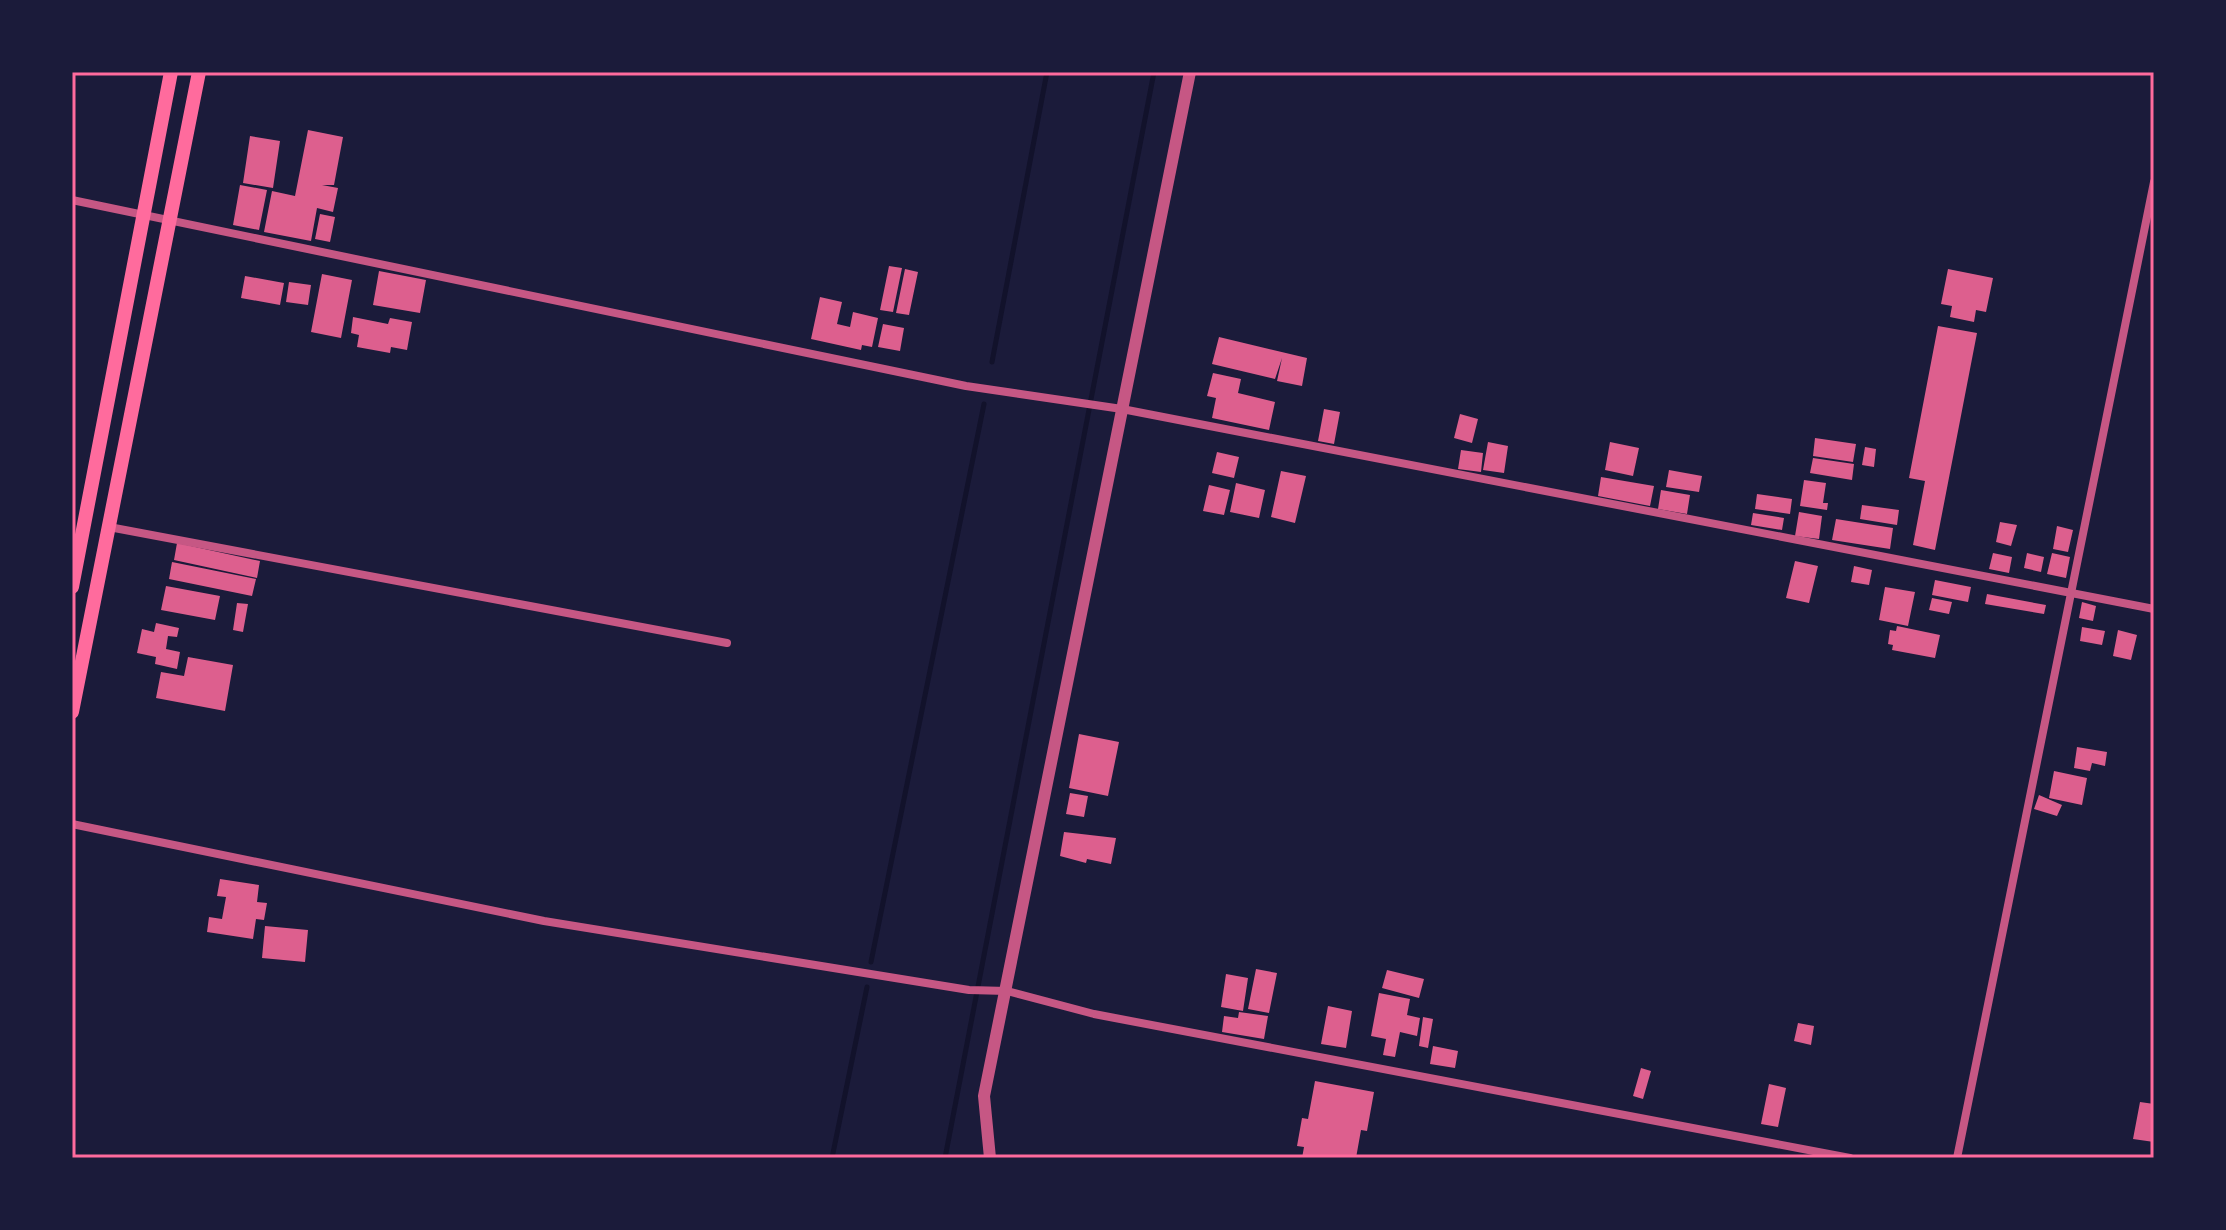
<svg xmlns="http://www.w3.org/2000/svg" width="2226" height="1230" font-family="'Asap Condensed',sans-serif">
<rect width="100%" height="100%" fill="#1b1b3a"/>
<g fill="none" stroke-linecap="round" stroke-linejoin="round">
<!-- stream -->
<path stroke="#12122b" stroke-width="5" d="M992 362 1047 72
M871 962 984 404
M832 1158 867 987
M945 1158 1154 72"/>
</g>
<!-- building -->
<path fill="#dd5f8e" d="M308 130 343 137 334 185H322L338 188 333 212 317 208 311 241 264 232 272 191 295 196Z
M250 136 280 141 273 188 243 183Z
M240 185 267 190 259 230 233 225Z
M320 214 335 217 330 242 315 239Z
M889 266 902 268 893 312 880 310Z
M905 269 918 272 909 315 896 313Z
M1948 269 1993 278 1986 312 1976 310 1974 322 1950 317 1952 306 1941 304Z
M379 271 426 280 420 313 373 305Z
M322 274 352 280 341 338 311 332Z
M245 276 284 283 280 305 241 298Z
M289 282 311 285 308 305 286 302Z
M820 297 842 302 837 324 850 327 853 312 878 318 872 347 862 345 861 350 811 339Z
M353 317 388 324 390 318 412 322 407 350 391 347 390 353 357 347 359 335 351 333Z
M883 324 904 328 900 351 878 347Z
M1938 326 1977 333 1935 550 1913 545 1925 481 1909 478Z
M1219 337 1307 358 1302 386 1277 381 1282 358 1275 379 1212 364Z
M1213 373 1241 379 1238 393 1275 402 1269 430 1212 418 1216 398 1207 396Z
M1324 409 1340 412 1334 444 1318 441Z
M1460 414 1478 419 1472 443 1454 438Z
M1815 438 1856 444 1853 462 1813 456Z
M1488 442 1508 446 1504 473 1483 470Z
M1610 442 1639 448 1633 476 1605 470Z
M1865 447 1876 449 1874 467 1862 465Z
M1461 450 1483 453 1481 472 1458 469Z
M1217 452 1239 457 1234 478 1212 473Z
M1813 458 1854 464 1852 480 1810 473Z
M1669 470 1702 476 1699 492 1666 487Z
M1281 471 1306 476 1295 523 1271 517Z
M1601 477 1654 486 1650 506 1598 496Z
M1804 480 1826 483 1823 503H1828L1827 510 1800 506Z
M1236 483 1265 490 1259 518 1230 512Z
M1209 485 1230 490 1224 515 1203 511Z
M1661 490 1690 495 1687 514 1658 509Z
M1757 494 1792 499 1790 514 1755 509Z
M1862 505 1899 510 1897 525 1860 519Z
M1799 512 1822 516 1819 539 1795 536Z
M1753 513 1784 518 1782 530 1751 525Z
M1836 519 1893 528 1890 549 1832 540Z
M2000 522 2017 525 2011 546 1996 542Z
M2057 526 2073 530 2068 552 2053 549Z
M177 543 260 561 257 578 174 560Z
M1993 553 2012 557 2009 573 1989 569Z
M2027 553 2044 557 2041 572 2024 568Z
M2052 553 2070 557 2066 578 2047 574Z
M1795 561 1818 566 1809 603 1786 598Z
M172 562 256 579 252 596 169 579Z
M1854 566 1872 570 1869 585 1851 582Z
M1935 580 1971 587 1968 602 1932 595Z
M166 586 220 596 215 620 161 610Z
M1885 587 1915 592 1908 626 1879 620Z
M1987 594 2046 605 2044 614 1985 604Z
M1932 598 1952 602 1949 614 1929 610Z
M2082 602 2096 606 2093 621 2079 618Z
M237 603 248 604 243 632 233 630Z
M156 623 179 628 177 637 168 636 166 649 180 652 177 669 155 664 156 657 137 653 142 629 154 632Z
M1897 626 1940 635 1935 658 1892 650 1893 645 1888 644 1890 630 1896 631Z
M2082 627 2105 631 2102 645 2080 641Z
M2118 630 2137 635 2131 660 2113 656Z
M188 657 233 665 225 711 156 698 161 672 184 676Z
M1079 734 1119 742 1108 796 1069 788Z
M2077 747 2107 752 2105 766 2092 763 2090 771 2074 768Z
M2054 771 2087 778 2082 805 2049 798Z
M1070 793 1088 796 1084 817 1066 814Z
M2039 795 2062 805 2057 816 2034 809Z
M1064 832 1116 838 1111 864 1087 859 1086 863 1060 856Z
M220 879 259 885 257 902 267 903 264 920 256 919 253 939 207 932 209 917 222 919 226 897 217 896Z
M265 926 308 930 305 962 262 958Z
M1256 969 1277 973 1269 1013 1248 1009Z
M1387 970 1424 979 1419 998 1382 988Z
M1226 974 1248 978 1243 1011 1221 1007Z
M1379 993 1410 999 1407 1015 1420 1018 1417 1036 1400 1032 1395 1057 1383 1055 1386 1039 1371 1036Z
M1328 1006 1352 1011 1346 1048 1321 1044Z
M1239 1012 1268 1016 1264 1039 1222 1032 1224 1016 1238 1018Z
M1423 1017 1433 1019 1428 1048 1419 1046Z
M1798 1023 1814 1026 1811 1045 1794 1041Z
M1433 1046 1458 1051 1455 1068 1430 1064Z
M1641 1068 1651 1071 1643 1099 1633 1096Z
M1315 1081 1374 1092 1367 1131 1361 1130 1356 1158H1302L1304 1147 1297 1146 1302 1118 1308 1119Z
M1769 1084 1786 1088 1778 1127 1761 1124Z
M2140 1102 2154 1104V1142L2133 1139Z"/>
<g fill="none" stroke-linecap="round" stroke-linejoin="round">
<!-- minor -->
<path stroke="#c65784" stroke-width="8" d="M72 200 966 386 1122 409 2154 609
M109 527 727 643
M72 824 544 921 969 990 1007 991 1094 1014 1850 1158
M1957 1158 2154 182"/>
<!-- tertiary -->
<path stroke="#c65784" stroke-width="12" d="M990 1158 984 1096 1190 72"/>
<!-- secondary -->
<path stroke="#ff6b9d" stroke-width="14" d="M72 587 171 72
M72 712 199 72"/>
</g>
<!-- border -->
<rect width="2226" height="1230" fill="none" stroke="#1b1b3a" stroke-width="148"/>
<rect x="74" y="74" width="2078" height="1082" fill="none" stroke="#ff6b9d" stroke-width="3"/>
</svg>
